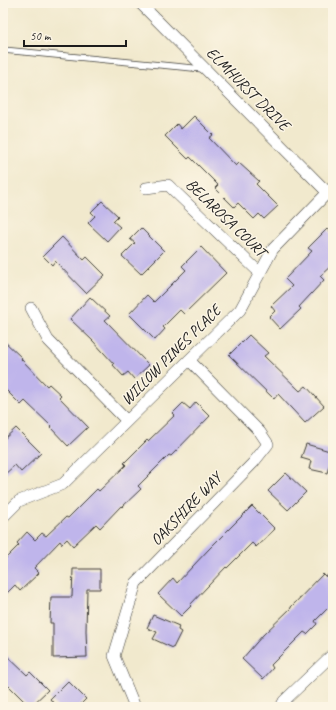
<svg xmlns="http://www.w3.org/2000/svg" width="336" height="710" font-family="Caveat,sans-serif">
<rect width="100%" height="100%" fill="#fcf5e5"/>
<filter id="ink" filterUnits="userSpaceOnUse"><feTurbulence type="fractalNoise" baseFrequency=".025" numOctaves="2"/><feDisplacementMap in="SourceGraphic" scale="8" xChannelSelector="R" yChannelSelector="G"/><feConvolveMatrix kernelMatrix="1 2 1 2 8 2 1 2 1" color-interpolation-filters="sRGB"/></filter>
<filter id="wash" filterUnits="userSpaceOnUse"><feTurbulence type="fractalNoise" baseFrequency=".012" numOctaves="4" result="noise"/><feDisplacementMap in="SourceGraphic" scale="16" xChannelSelector="R" yChannelSelector="G"/><feGaussianBlur stdDeviation="0.9" result="paint"/><feColorMatrix in="noise" values="0 0 0 0 0 0 0 0 0 0 0 0 0 0 0 0 0 1.4 0 .05"/><feComposite in="paint" operator="in"/></filter>
<g filter="url(#wash)">
<rect width="100%" height="100%" fill="#f1e9cd"/>
<g id="blocks">
<!-- building -->
<path fill="#bfb5eb" d="M194 116 213 135 209 138 236 166 239 163 259 181 256 184 278 206 264 219 259 214 254 219 238 203 234 207 215 188 218 185 190 157 188 159 165 136 177 124 181 129Z
M102 201 118 216 113 221 120 227 107 241 88 223 95 216 91 212Z
M141 228 164 251 141 274 122 256 135 243 130 239Z
M327 229 333 235V264L320 276 324 280 299 307 301 309 280 329 269 317 275 311 271 306 292 286 285 279 312 251 308 248Z
M62 237 84 260 87 257 105 275 86 293 55 261 52 265 43 256Z
M201 247 226 273 184 314 180 310 163 327 165 329 155 340 129 314 147 295 154 302 186 270 182 266Z
M90 297 110 316 105 320 149 365 134 379 128 372 123 376 113 365 114 364 93 341 70 319Z
M249 335 268 353 264 356 300 391 306 386 324 406 305 423 278 394 274 399 229 355Z
M3 340 22 358 21 359 47 386 49 384 61 395 59 397 88 427 68 446 50 427 51 426 25 401 21 405 3 387Z
M196 402 210 416 171 456 169 455 138 486 141 489 122 507 121 506 100 528 96 524 73 546 67 539 62 544 60 541 34 568 39 573 20 591 15 585 3 597V561L19 545 17 543 27 532 35 540 42 533 46 536 66 517 68 518 97 489 99 491 126 465 124 463 147 440 148 441 175 415 173 413 183 403 190 409Z
M16 428 41 453 21 472 15 465 3 476V440Z
M306 444 333 452 327 473 309 469 311 461 301 458Z
M286 473 306 492 288 510 268 491Z
M252 506 275 529 256 547 252 543 227 568 226 567 190 605 191 606 181 616 158 594 173 578 177 583 209 549Z
M73 569H100V589H87L86 631 87 657 53 658V623H50L51 597H72Z
M333 569V603L315 621 317 624 307 634 304 632 271 665 273 668 263 679 242 659 263 635 291 608V607L323 574 326 577Z
M153 615 179 626 178 630 181 632 173 648 153 639 157 632 147 628Z
M3 652 27 675 30 672 48 690 30 707 9 686 3 691Z
M68 681 86 699 78 707H57L50 699Z"/>
</g>
</g>
<g filter="url(#ink)">
<use href="#blocks" fill-opacity="0" stroke="#3c3b37" stroke-width="1"/>
<g fill="none" stroke-linecap="round" stroke-linejoin="round">
<!-- service casing -->
<g stroke="#3c3b37" stroke-width="7">
<path id="service" d="M3 50 203 69"/>
</g>
<!-- minor casing -->
<g stroke="#3c3b37" stroke-width="12">
<path id="minor" d="M140 3 333 198
M146 188 168 185 260 273
M31 308 48 340 127 421
M3 517 19 501 63 484 240 310 273 249 333 187
M135 707 114 656 136 583 253 463 268 444 260 432 189 360
M281 707 284 701 333 654"/>
</g>
<!-- service -->
<use href="#service" stroke="#fff" stroke-width="5.5"/>
<!-- minor -->
<use href="#minor" stroke="#fff" stroke-width="11"/>
</g>
</g>
<g text-anchor="middle" dominant-baseline="central" stroke-width="3" stroke-linejoin="round" paint-order="stroke">
<!-- street labels -->
<g font-size="16" fill="#1c1c1c" stroke="#fcf5e5">
<text transform="translate(248 89) rotate(45)">ELMHURST DRIVE</text>
<text transform="translate(226 218) rotate(44)">BELAROSA COURT</text>
<text transform="translate(171 355) rotate(-45)">WILLOW PINES PLACE</text>
<text transform="translate(186 509) rotate(-46)">OAKSHIRE WAY</text>
</g>
</g>
<!-- margin -->
<rect width="336" height="710" fill="none" stroke="#fcf5e5" stroke-width="16"/>
<!-- scale -->
<path d="M24 40v6h102v-6" fill="none" stroke="#1c1c1c" stroke-width="2"/>
<text x="30" y="40" font-size="12" fill="#1c1c1c" stroke="#fcf5e5" stroke-width="3" paint-order="stroke">50 m</text>
</svg>
